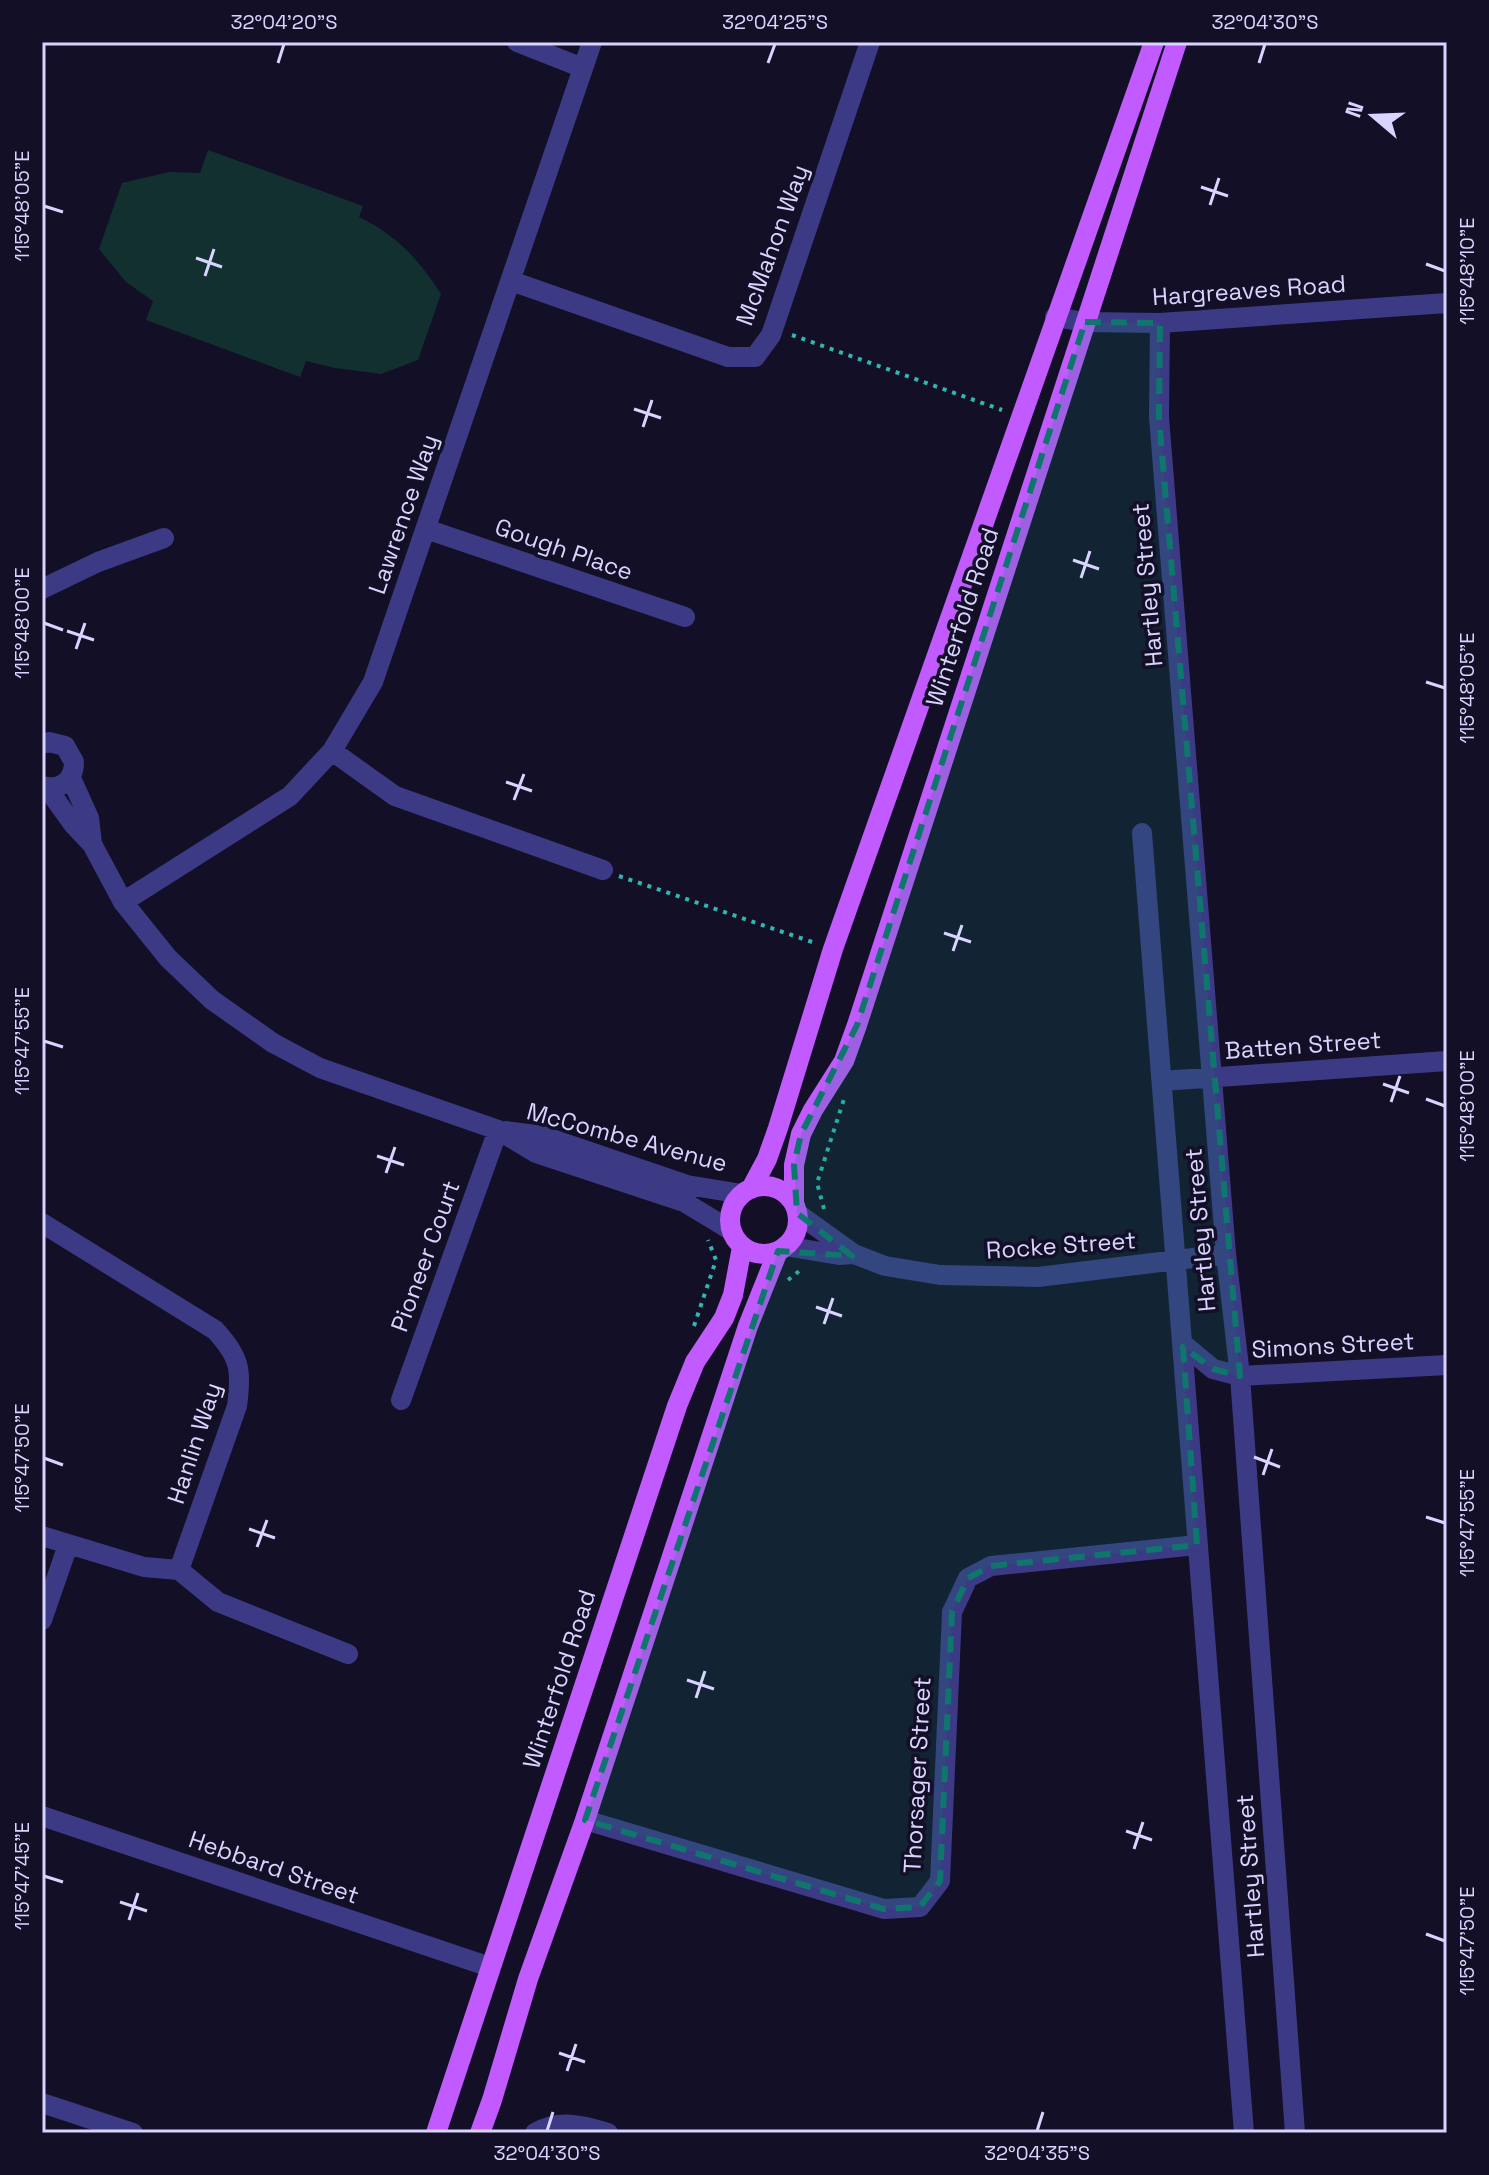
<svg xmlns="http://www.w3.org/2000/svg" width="1489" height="2175" font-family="'Space Grotesk',sans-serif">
<rect width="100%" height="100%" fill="#130f26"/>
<!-- green -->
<path fill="#12302f" d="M208 150 363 206 359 217C398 236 418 259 441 294L418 360 381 374 335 368 306 361 300 377 146 320 153 301 126 282 99 249 122 183 169 172 200 173Z"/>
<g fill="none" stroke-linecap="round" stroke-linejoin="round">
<!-- path -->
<path stroke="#2fb8b0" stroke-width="4" stroke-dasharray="4 6" stroke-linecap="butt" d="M792 335 1002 410
M619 876 815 943
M824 1209 817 1183 844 1099
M788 1280 803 1268
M694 1326 716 1260 708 1240"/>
<!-- minor -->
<path stroke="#3d3a85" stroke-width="20" d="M517 42 583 68
M511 281 728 357H755L771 335 870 42
M1055 317 1085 322 1160 323 1447 303
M1160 323 1159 417 1226 1254 1240 1376 1295 2133
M426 529 685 617
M42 589 98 562 164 538
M42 744 49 742 65 746 74 762C74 781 60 791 42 786
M332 751 395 796 603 870
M71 778 89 818 92 844
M47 788 73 824 92 844 123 902 168 958 212 1000 273 1043 320 1068 498 1130 536 1153 684 1202 732 1231
M1142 833 1244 2133
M123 902 290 796 332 751 373 682 592 42
M1162 1081 1447 1061
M506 1131 543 1136 687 1185 742 1194
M797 1213 854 1254 885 1266 940 1275 1038 1277 1226 1254
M42 1223 215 1330C240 1357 242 1370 237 1406L179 1570
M785 1246 839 1255 854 1254
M1183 1344 1213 1369 1240 1376 1447 1365
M401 1400 498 1130
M42 1536 144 1567 179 1570
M179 1570 218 1602 348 1654
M42 1620 68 1545
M42 1816 490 1967
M585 1820 884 1909 920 1907 940 1881 952 1612 968 1578 991 1566 1197 1545
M42 2103 133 2133
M535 2133C559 2119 582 2125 608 2133"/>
<!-- major -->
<path stroke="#c25bff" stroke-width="20" d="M730 1220a34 34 0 1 1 68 0a34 34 0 1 1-68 0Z
M751 1189 767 1159 778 1128 833 949 1154 42
M794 1204V1165L801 1134 813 1110 844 1061 857 1025 1177 42
M436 2133 677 1406 695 1362 724 1318 733 1295 742 1247
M480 2133 492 2100 528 1979 585 1820 748 1326 778 1251"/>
</g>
<!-- marked area -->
<path fill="#0f766e" fill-opacity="0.2" stroke="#0f766e" stroke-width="6" stroke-dasharray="16 10" stroke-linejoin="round" d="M1085 322 1160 323 1159 417 1240 1376 1213 1369 1183 1347 1197 1545 991 1566 968 1578 952 1612 940 1881 920 1907 884 1909 585 1820 778 1251 852 1256 797 1213 794 1165 801 1134 857 1025Z"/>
<!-- ticks -->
<path fill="none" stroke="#d9d4ff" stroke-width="3" d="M278 63 284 44M768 63 775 44M1259 63 1265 44M1201 187 1228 196M1210 205 1219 178M44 206 63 212M196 258 222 267M1426 264 1445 271M205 276 214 249M634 409 661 418M643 427 652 400M1073 560 1099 569M1081 578 1090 551M44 623 63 630M67 631 94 640M76 649 85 623M1426 682 1445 688M506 782 532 791M514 800 524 774M944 933 971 942M953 951 962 925M44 1041 63 1047M1383 1084 1409 1093M1426 1099 1445 1106M1391 1102 1400 1076M377 1156 404 1165M386 1173 395 1147M816 1307 842 1316M824 1324 833 1298M1254 1457 1280 1467M44 1458 63 1465M1263 1475 1272 1449M1426 1517 1445 1523M249 1529 275 1538M257 1547 267 1520M687 1680 714 1689M696 1698 705 1671M1126 1831 1152 1840M1134 1849 1143 1822M44 1876 63 1882M120 1902 147 1911M129 1920 138 1893M1426 1934 1445 1941M559 2053 585 2062M567 2071 576 2044M547 2131 553 2112M1037 2131 1043 2112"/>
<g text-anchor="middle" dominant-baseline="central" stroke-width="7" stroke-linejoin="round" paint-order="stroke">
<!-- street labels -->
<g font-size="24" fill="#d9d4ff" stroke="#130f26">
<text transform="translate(772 245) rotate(-70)">McMahon Way</text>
<text transform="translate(1249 290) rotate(-4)">Hargreaves Road</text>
<text transform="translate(403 514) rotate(-71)">Lawrence Way</text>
<text transform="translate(564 549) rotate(19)">Gough Place</text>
<text transform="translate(1147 585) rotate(-95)">Hartley Street</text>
<text transform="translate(962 617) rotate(-72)">Winterfold Road</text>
<text transform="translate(1303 1045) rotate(-4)">Batten Street</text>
<text transform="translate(627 1137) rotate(15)">McCombe Avenue</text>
<text transform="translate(1200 1230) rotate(-95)">Hartley Street</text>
<text transform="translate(1061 1245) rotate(-4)">Rocke Street</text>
<text transform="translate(425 1256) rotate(-70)">Pioneer Court</text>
<text transform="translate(1333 1345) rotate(-3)">Simons Street</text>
<text transform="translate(194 1443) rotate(-72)">Hanlin Way</text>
<text transform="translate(559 1679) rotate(-72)">Winterfold Road</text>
<text transform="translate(917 1775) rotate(-87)">Thorsager Street</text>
<text transform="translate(274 1867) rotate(19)">Hebbard Street</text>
<text transform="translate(1250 1876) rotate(-94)">Hartley Street</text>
</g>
</g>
<!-- border -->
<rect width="1489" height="2175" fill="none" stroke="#130f26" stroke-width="88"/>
<!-- north arrow -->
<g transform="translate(1373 116) rotate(289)" stroke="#130f26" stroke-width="6" paint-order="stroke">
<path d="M0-6L14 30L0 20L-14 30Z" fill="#d9d4ff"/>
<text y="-12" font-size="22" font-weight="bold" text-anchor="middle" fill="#d9d4ff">N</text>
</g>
<rect x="44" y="44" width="1401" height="2087" fill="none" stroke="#d9d4ff" stroke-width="3"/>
<g font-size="20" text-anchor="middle" fill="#d9d4ff">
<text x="284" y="29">32°04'20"S</text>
<text x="775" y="29">32°04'25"S</text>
<text x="1265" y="29">32°04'30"S</text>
<text transform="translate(22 206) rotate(-90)" y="7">115°48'05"E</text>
<text transform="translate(1467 271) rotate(-90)" y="7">115°48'10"E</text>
<text transform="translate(22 623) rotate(-90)" y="7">115°48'00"E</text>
<text transform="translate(1467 688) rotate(-90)" y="7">115°48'05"E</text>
<text transform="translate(22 1041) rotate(-90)" y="7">115°47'55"E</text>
<text transform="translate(1467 1106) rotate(-90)" y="7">115°48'00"E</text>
<text transform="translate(22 1458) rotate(-90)" y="7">115°47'50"E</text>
<text transform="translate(1467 1523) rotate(-90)" y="7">115°47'55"E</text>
<text transform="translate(22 1876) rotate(-90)" y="7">115°47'45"E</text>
<text transform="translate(1467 1941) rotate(-90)" y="7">115°47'50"E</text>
<text x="547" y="2160">32°04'30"S</text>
<text x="1037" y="2160">32°04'35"S</text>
</g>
</svg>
